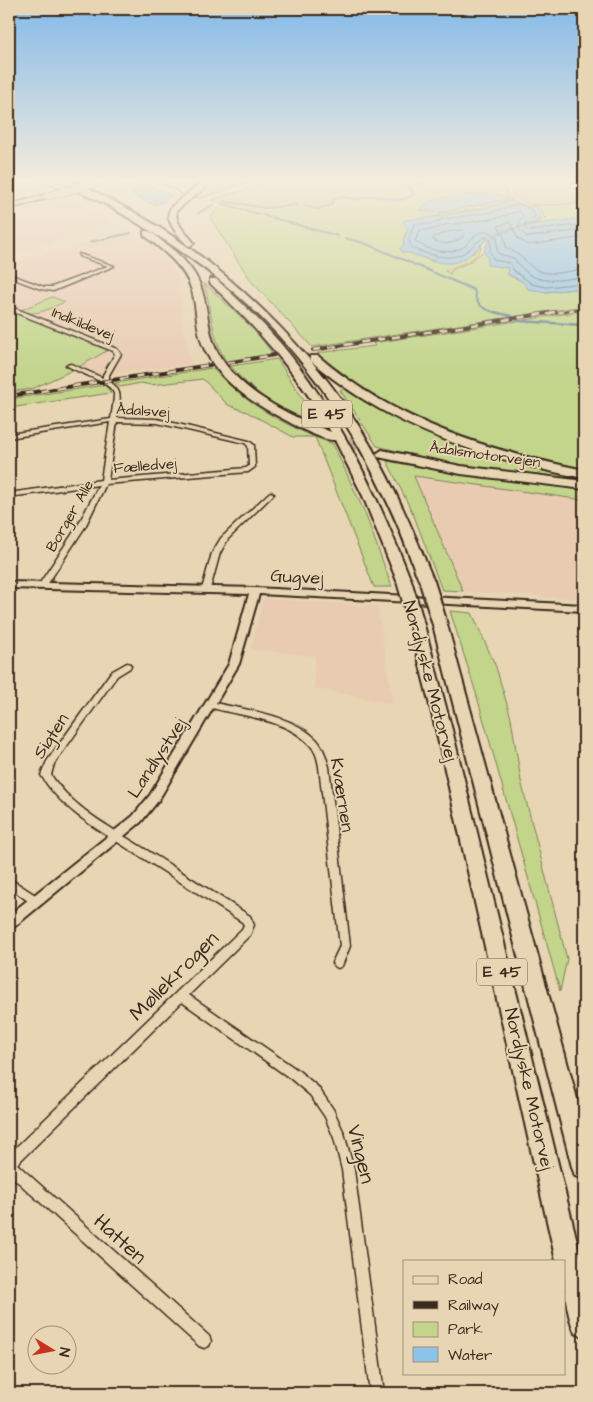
<svg xmlns="http://www.w3.org/2000/svg" width="593" height="1402" font-family="'Architects Daughter',sans-serif">
<rect width="100%" height="100%" fill="#e7d5b3"/>
<filter id="ink" filterUnits="userSpaceOnUse"><feTurbulence type="fractalNoise" baseFrequency=".02" numOctaves="2"/><feDisplacementMap in="SourceGraphic" scale="10" xChannelSelector="R" yChannelSelector="G"/><feConvolveMatrix kernelMatrix="1 2 1 2 8 2 1 2 1" color-interpolation-filters="sRGB"/></filter>
<g filter="url(#ink)">
<!-- built -->
<path fill="#e9cbb2" d="M66 197 112 221 9 257V211Z
M138 236 171 264 178 278 183 324 191 364 96 375 77 368 108 351 9 311V264L34 255 39 257 88 242Z
M413 476 584 500V599L463 591Z
M263 599 377 606 393 704 315 688V656L251 649Z"/>
<!-- green -->
<path fill="#c2d58b" stroke="#7e8054" fill-rule="evenodd" d="M214 178H266L200 198 193 197 207 188Z
M281 178H498L505 184 507 195 514 199 491 207 443 214 430 219 425 218C417 223 405 228 404 239 403 244 404 246 402 252L411 253 434 262 474 253 482 244C478 262 459 264 445 271L451 274 450 271 470 262 484 251 488 258 508 268V275L546 292 584 288V306L312 347 251 281 210 218 223 203 212 200ZM483 194 509 199 439 213 464 195Z
M505 178H584V202C563 204 529 211 513 194L509 181Z
M584 204V219L528 226 545 219 540 208 533 205Z
M204 283 252 327 273 354 226 361C211 336 212 311 204 283Z
M52 297 65 302C46 310 35 318 15 309L21 310Z
M9 311V310L108 350 77 368 32 389 9 392Z
M584 311V468C512 455 440 432 376 396 355 384 336 368 317 353L375 346 373 343Z
M277 359 319 423C287 416 251 392 231 366Z
M212 368C245 404 287 427 333 444L365 513 392 587H374L315 437H293L247 412 228 405 203 379 151 385 141 383 120 387 115 383Z
M105 385 111 393 9 408V399Z
M344 389C416 437 495 459 578 477V480L442 462 377 446 340 390Z
M387 461 450 472 584 490V500L414 476 463 591 442 590 414 516Z
M450 611 472 613 496 667 511 718 521 781 567 959 560 991 476 693Z"/>
<!-- water -->
<path fill="#8cc3ea" stroke="#6c8698" d="M145 183 171 195C157 212 145 201 130 193L137 186Z
M496 193 510 199 439 213 418 210 429 202 444 197Z
M509 201 536 207 541 214 540 220C524 228 505 227 489 238 476 247 469 261 451 263 433 264 419 254 402 252L400 248 404 245V238L408 229 403 223 404 220C436 217 478 212 509 201Z
M573 219H584V288L546 292 528 289 523 282 508 274V268L487 265 488 258 484 251C486 247 486 244 489 241 505 225 551 223 573 219Z"/>
<g fill="none" stroke-linecap="round" stroke-linejoin="round">
<!-- shore -->
<path stroke="#5b6770" stroke-width="1" d="M584 224 529 231 525 228V223L535 217 531 209 518 204 492 212 443 219 431 224H414L409 239 411 248C429 254 451 264 468 250 475 245 478 239 487 237L491 241 490 251 494 260 510 263 514 271 532 284 546 287 584 283
M463 230 465 234C456 244 445 246 433 240L434 237 447 232Z
M584 230 527 237 519 229V222L523 215 519 211 493 219 445 225 431 230H420L415 241C428 251 451 256 465 246 473 239 476 231 488 231L497 237V250L499 254 514 258C534 288 553 280 584 277
M584 237 529 245 518 239 510 222 498 226 504 236 506 248C517 252 523 259 531 266 546 279 566 271 584 269"/>
<!-- stream-far1 -->
<path stroke="#6c8698" stroke-width="2" d="M154 179 181 193
M232 186 258 178
M223 201 265 208 298 205
M223 204 338 236
M304 206 318 209 331 205 334 199 341 197 356 199 373 196 400 200 410 197 414 194 408 186 435 178
M198 213 213 205
M345 238 364 243 472 289 475 292C475 307 488 311 501 314
M90 242 131 233"/>
<!-- stream -->
<path stroke="#6c8698" stroke-width="2.5" d="M495 312 511 316 519 321 584 325"/>
<!-- motorway-tunnel -->
<path stroke="#c5b395" stroke-width="11" stroke-dasharray="11 5.5" stroke-linecap="butt" d="M332 437 382 454"/>
<!-- minor casing -->
<g stroke="#3b2a1e" stroke-width="3">
<path id="minor" d="M575 178H580L575 182H573Z
M79 254 114 266 53 291 41 289 9 277V274L44 287H52L108 266 79 256Z
M9 306 117 349 121 354 109 375V381C125 392 119 401 117 418L157 419 249 441 254 445 255 467 248 472 106 484 85 527 45 588H39L38 586 77 527 99 485 9 497V493L101 480 110 422 9 438V434L111 419C112 411 114 402 114 394 113 383 76 372 66 365L71 364 103 378V375L115 354 113 351 9 310ZM117 422 157 423 245 443 248 446 249 466 246 468 108 480Z
M271 492 274 494 273 495 228 539 220 553 210 589 206 591H203L202 589 212 553 221 538 269 493Z
M127 663 130 664 131 666 130 668 117 676 54 764 51 775C72 807 108 826 140 846 177 869 213 892 250 916L254 925 250 935 189 995 299 1071 318 1087 333 1109 344 1133 354 1170 384 1393H370L342 1170 334 1138 325 1117 310 1095 291 1079 182 1002 17 1164 209 1336 211 1341 209 1346 204 1348 199 1346 9 1174V1154L242 929 244 925 242 922C207 899 171 876 135 853 101 831 62 811 41 775L47 761 111 672Z
M211 702C244 710 291 714 316 739 323 746 326 757 329 767L350 946 342 966 338 968 334 966 332 963 340 946 319 767C318 760 316 751 310 745 287 719 240 716 208 707L207 705 208 703Z
M9 878 40 898 41 901 40 904 36 905 32 904 9 887Z"/>
</g>
<!-- tertiary casing -->
<g stroke="#3b2a1e" stroke-width="4">
<path id="tertiary" d="M9 582 255 588 584 605V611L259 594 239 664 158 801 141 822 14 927 9 929V915L133 816 150 795 229 664 249 594 9 588Z"/>
</g>
<!-- secondary casing -->
<g stroke="#3b2a1e" stroke-width="4">
<path id="secondary" d="M48 194 50 197 9 209V205Z"/>
</g>
<!-- motorway casing -->
<g stroke="#3b2a1e" stroke-width="4">
<path id="motorway" d="M40 178H50L72 189 65 191Z
M55 178C72 178 87 188 101 195 182 234 251 292 310 360V356H318C395 422 486 450 584 470V478C486 460 387 427 311 361 367 425 403 504 434 582L432 585H422C416 576 413 564 409 554 401 532 392 511 382 491 347 417 298 348 236 294 197 260 154 232 109 206 92 196 70 190 55 178Z
M108 178H117L111 181Z
M203 178H211L204 188 176 211C176 226 186 232 194 243L190 246 187 245C147 202 181 209 203 178Z
M144 231C152 230 157 237 163 242 178 253 193 267 200 285 210 311 206 338 223 361 247 396 293 417 331 432 299 375 257 328 210 283V279H216C239 300 261 321 281 344 340 414 378 497 411 581L409 584H399L397 581 363 496 335 440C324 441 300 428 289 422 256 405 220 383 204 348 197 333 197 315 194 299 189 269 166 253 144 235Z
M382 450 461 466 584 481V489L461 474 378 457 376 454Z
M416 616 421 618 423 621 452 730 584 1270V1337L575 1333C565 1310 564 1286 564 1261H556L436 730 409 621 411 618Z
M439 616 444 618 446 621 584 1124V1179L575 1176 572 1167 432 621 434 618Z"/>
</g>
<!-- minor -->
<use href="#minor" fill="#e7d5b3" fill-rule="evenodd"/>
<!-- tertiary -->
<use href="#tertiary" fill="#e7d5b3" fill-rule="evenodd"/>
<!-- secondary -->
<use href="#secondary" fill="#e7d5b3" fill-rule="evenodd"/>
<!-- motorway -->
<use href="#motorway" fill="#e7d5b3" fill-rule="evenodd"/>
<!-- rail-far1 casing -->
<g stroke="#3b2a1e" stroke-width="3">
<path id="rail-far1" d="M547 314 584 308"/>
</g>
<!-- rail casing -->
<g stroke="#3b2a1e" stroke-width="4">
<path id="rail" d="M313 350 555 312
M227 363 274 355
M9 396 210 365"/>
</g>
<!-- rail-far1 -->
<use href="#rail-far1" stroke="#e7d5b3" stroke-width="2" stroke-dasharray="5.5" stroke-linecap="butt"/>
<!-- rail -->
<use href="#rail" stroke="#e7d5b3" stroke-width="2.5" stroke-dasharray="8" stroke-linecap="butt"/>
<!-- secondary-bridge casing -->
<g stroke="#3b2a1e" stroke-width="9" stroke-linecap="butt">
<path id="secondary-bridge" d="M48 196 100 182"/>
</g>
<!-- motorway-bridge casing -->
<g stroke="#3b2a1e" stroke-width="18" stroke-linecap="butt">
<path id="motorway-bridge" d="M404 581 416 621
M427 582 439 621"/>
</g>
<!-- secondary-bridge -->
<use href="#secondary-bridge" stroke="#e7d5b3" stroke-width="7"/>
<!-- motorway-bridge -->
<use href="#motorway-bridge" stroke="#e7d5b3" stroke-width="14"/>
</g>
</g>
<!-- sky -->
<linearGradient id="sky" x2="0" y2="1"><stop stop-color="#83bae9"/><stop offset="0.48" stop-color="#f4ecdd"/><stop offset="1" stop-color="#f4ecdd" stop-opacity="0"/></linearGradient>
<rect width="593" height="374" fill="url(#sky)"/>
<g text-anchor="middle" dominant-baseline="central" stroke-width="4" stroke-linejoin="round" paint-order="stroke">
<!-- far-street labels -->
<g font-size="15" fill="#3b2a1e" stroke="#e7d5b3">
<text transform="translate(83 324) rotate(22)">Indkildevej</text>
<text transform="translate(143 411) rotate(4)">Ådalsvej</text>
<text transform="translate(485 455) rotate(8)">Ådalsmotorvejen</text>
<text transform="translate(145 466) rotate(-4)">Fælledvej</text>
<text transform="translate(70 516) rotate(-60)">Borger Alle</text>
</g>
<!-- shield labels -->
<g fill="#e7d5b3" stroke="#6f5d4b" stroke-width="1">
<rect x="302" y="400.5" width="50" height="27" rx="4"/>
<rect x="477" y="958.5" width="50" height="27" rx="4"/>
</g>
<g font-size="16" font-weight="bold" fill="#3b2a1e">
<text x="327" y="414">E 45</text>
<text x="502" y="972">E 45</text>
</g>
<!-- street labels -->
<g font-size="18" fill="#3b2a1e" stroke="#e7d5b3">
<text transform="translate(297 577) rotate(3)">Gugvej</text>
<text transform="translate(430 681) rotate(75)">Nordjyske Motorvej</text>
<text transform="translate(51 736) rotate(-57)">Sigten</text>
<text transform="translate(157 758) rotate(-57)">Landlystvej</text>
<text transform="translate(342 795) rotate(81)">Kværnen</text>
<text transform="translate(529 1089) rotate(77)">Nordjyske Motorvej</text>
</g>
<!-- near-street labels -->
<g font-size="21" fill="#3b2a1e" stroke="#e7d5b3">
<text transform="translate(174 976) rotate(-45)">Møllekrogen</text>
<text transform="translate(361 1154) rotate(76)">Vingen</text>
<text transform="translate(120 1239) rotate(42)">Hatten</text>
</g>
</g>
<!-- margin -->
<rect width="593" height="1402" fill="none" stroke="#e7d5b3" stroke-width="30"/>
<rect x="15" y="15" width="563" height="1372" fill="none" stroke="#3b2a1e" stroke-width="2" filter="url(#ink)"/>
<!-- legend -->
<rect x="403" y="1260" width="162" height="115" fill="#e7d5b3" stroke="#a29177"/>
<rect x="413" y="1276" width="25" height="8" fill="#e7d5b3" stroke="#a29177"/>
<text x="448" y="1284" font-size="15" fill="#3b2a1e">Road</text>
<rect x="413" y="1301" width="25" height="8" fill="#3b2a1e" stroke="#a29177"/>
<text x="448" y="1310" font-size="15" fill="#3b2a1e">Railway</text>
<rect x="413" y="1322" width="25" height="15" fill="#c2d58b" stroke="#a29177"/>
<text x="448" y="1334" font-size="15" fill="#3b2a1e">Park</text>
<rect x="413" y="1347" width="25" height="15" fill="#8cc3ea" stroke="#a29177"/>
<text x="448" y="1360" font-size="15" fill="#3b2a1e">Water</text>
<!-- north arrow -->
<g transform="translate(52 1350) rotate(100)"><circle r="24" fill="#e7d5b3" stroke="#a29177"/>
<path d="M0-4L9 19L0 12L-9 19Z" fill="#c8321e"/>
<text y="-8" font-size="14" font-weight="bold" text-anchor="middle" fill="#3b2a1e">N</text>
</g>
</svg>
